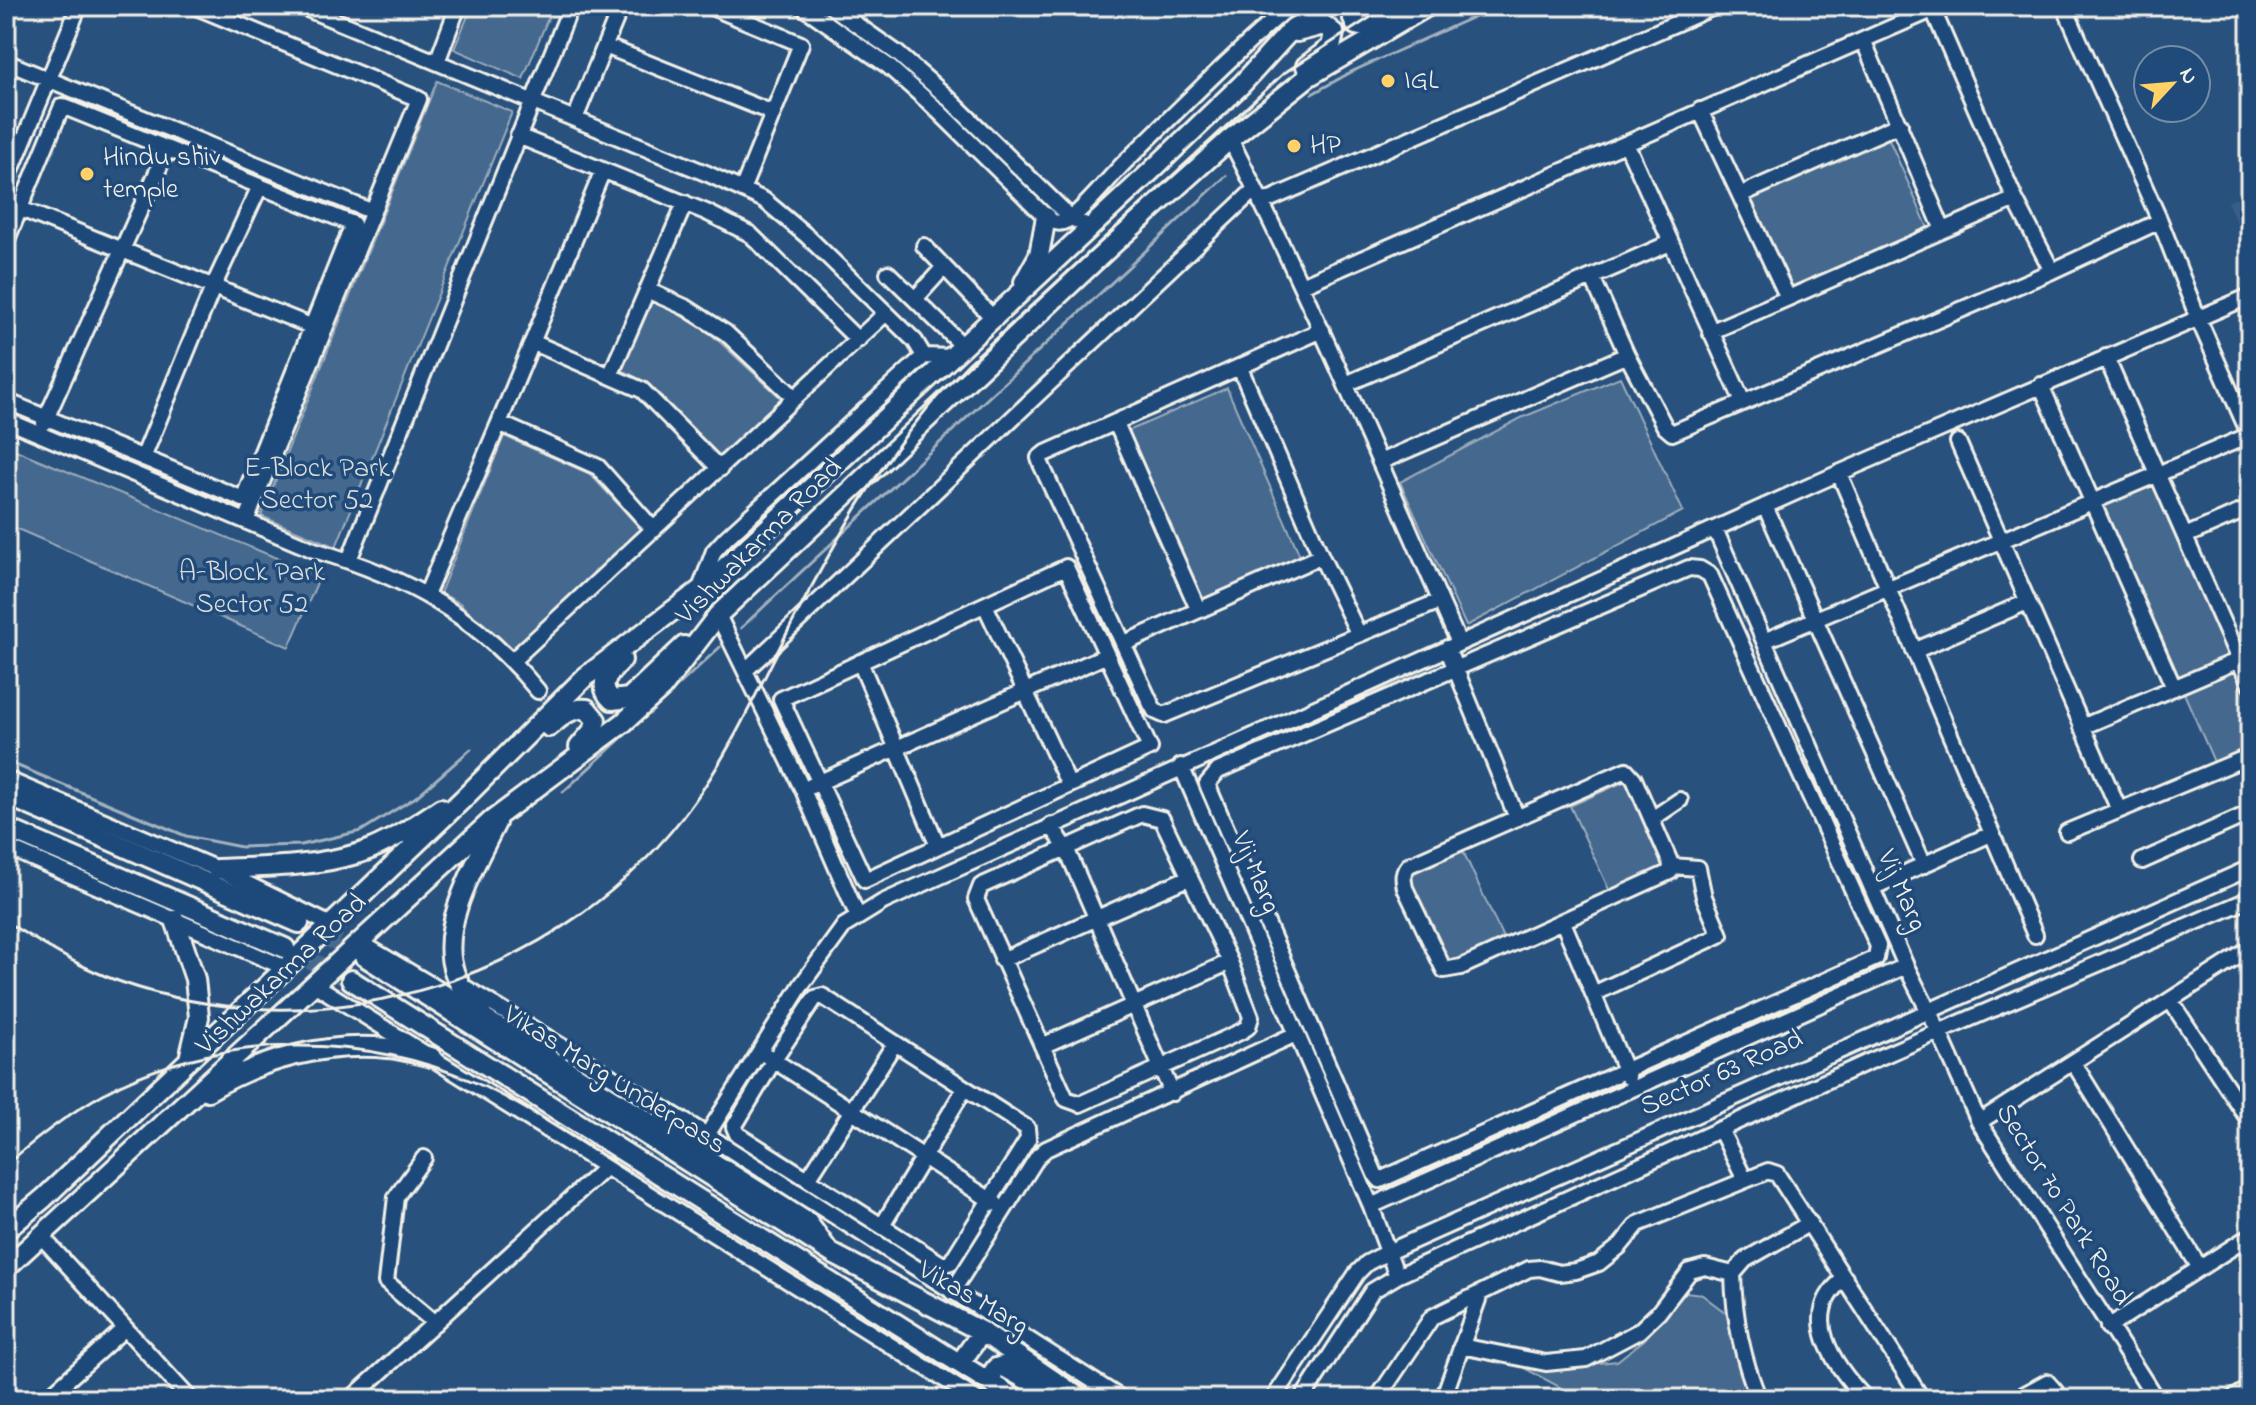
<svg xmlns="http://www.w3.org/2000/svg" width="2256" height="1405" font-family="'Indie Flower',sans-serif">
<rect width="100%" height="100%" fill="#28517e"/>
<filter id="ink" filterUnits="userSpaceOnUse"><feTurbulence type="fractalNoise" baseFrequency=".0125" numOctaves="2"/><feDisplacementMap in="SourceGraphic" scale="16" xChannelSelector="R" yChannelSelector="G"/><feConvolveMatrix kernelMatrix="1 2 1 2 8 2 1 2 1" color-interpolation-filters="sRGB"/></filter>
<g filter="url(#ink)">
<!-- built -->
<path fill="#375d86" d="M2250 191V252L2227 202Z"/>
<!-- green -->
<path fill="#45688e" stroke="#9cacbb" stroke-width="2" d="M472 6H553L523 79 454 49Z
M437 81 512 112 336 547 261 516Z
M1888 137 1928 228 1791 288 1751 198Z
M651 298 710 333 784 401 721 457 649 384 622 370Z
M1620 377 1683 511 1466 626 1400 482 1521 418Z
M1227 388 1301 558 1202 601 1128 431Z
M504 436 590 474 643 531 508 654 460 603 440 593Z
M6 446 320 576 289 647 6 524Z
M2154 483 2250 705V747L2214 762 2102 505Z
M1628 780 1670 870 1612 896 1570 806Z
M1463 851 1504 940 1446 967 1405 877Z
M1686 1292 1701 1294 1726 1313 1742 1375 1750 1399H1582L1511 1361 1555 1368 1617 1361 1644 1340Z"/>
<g fill="none" stroke-linecap="round" stroke-linejoin="round">
<!-- stream -->
<path stroke="#a4b2be" stroke-width="3" d="M1312 94 1353 71 1498 6
M741 628 1226 176
M6 761 186 836 241 847 301 845 361 831 416 797 471 749
M563 792 720 647"/>
<!-- major-tunnel -->
<path stroke="#47698e" stroke-width="18" stroke-dasharray="18 9" stroke-linecap="butt" d="M299 923 364 956
M285 949 351 980"/>
<!-- minor casing -->
<g stroke="#f4f1e8" stroke-width="20">
<path id="minor" d="M194 6 419 99 246 521
M300 6 708 174 764 200 807 236 915 341 924 356
M709 6 801 44 742 190
M802 6 888 66 932 105 1046 217C1053 223 1059 225 1068 220 1084 210 1109 178 1124 163 1179 110 1232 55 1290 6
M830 6 897 53 945 95 1071 218 1090 227
M2064 6 2160 221 2198 318 2250 436
M1933 10 2015 199 2052 271
M1864 42 1943 230
M605 46 773 113
M6 62 373 212
M437 62 458 6
M1700 110 1788 298
M575 119 621 6
M518 136 706 212 750 234 858 340
M1230 139C1314 304 1384 474 1459 643
M1627 145 1743 402
M6 183 79 6
M1740 195 1900 124
M6 203 313 327
M1261 203 1716 6
M6 242 62 106 353 224 243 499 6 401
M924 246 994 319
M888 273 964 347
M1592 277 1627 355 1665 427 1672 433 2052 271 2160 221
M1302 285 1941 6
M647 290 687 308 726 333 795 398
M915 299 944 267
M1322 330 1044 454 1039 458 1041 464 1151 704 1155 711 1164 715 1440 601
M1710 332 2015 199
M532 342 642 390 720 469
M2106 357 2250 685
M1240 368 1321 556 1358 633
M610 376 685 203
M1346 384 1670 243
M2041 385 2174 688
M6 420 314 550C407 577 476 615 538 691
M44 423 167 150
M499 423 598 467 654 530
M1116 423 1198 609
M1958 442 2119 810
M143 458 214 285 260 186
M1382 461 1627 355
M1839 473 2035 935
M1765 506 1924 865
M1715 529 1906 966 1939 1032 1979 1122 2156 1399
M2185 536 2250 508
M349 560 571 6
M1066 567 1150 748 865 880 781 699Z
M1689 568 1700 569 1710 575 1878 946 1876 958 1380 1180 1375 1174 1207 784 1218 771Z
M2250 581V585
M700 589 714 551 726 538 924 356 952 357
M427 593 499 423 603 170
M985 605 1069 785
M718 615 803 790 858 917
M1764 641 2250 435
M1125 643 1321 556
M1447 648 1517 818
M1914 651 2027 602
M513 660 886 313
M860 662 938 846
M746 670 1255 189
M2082 727 2239 660
M1181 766 1371 1206 1397 1276
M1626 770 1634 779 1671 864 1670 872 1461 967 1444 970 1405 888C1403 878 1402 873 1409 865Z
M6 779 217 869 331 925
M811 786 1107 655
M1142 814 1162 819 1230 962 1251 1017 1248 1027 1240 1032 1080 1104 1066 1099 976 899 981 886Z
M1652 819 1680 800
M1051 825 1066 848 1172 1093
M2067 832 2250 756
M6 847 286 968
M2142 861 2250 813
M1872 888 1991 834
M1563 922 1628 1077
M358 941 520 1038 809 1221 828 1247
M1002 960 1190 877
M314 984 976 1399
M461 985 707 1135 1122 1399
M1593 994 1720 935 1704 897 1698 868 1672 866
M822 996 1027 1128 1028 1139 951 1262 943 1265 737 1134 734 1127 774 1060 815 998Z
M2170 1000 2250 1122
M1042 1046 1230 962
M767 1056 995 1203
M2073 1062 2200 1268
M1979 1122 2250 949
M1720 1129 1745 1180
M707 1135 802 984 844 926 883 902 1839 473 2250 296
M424 1158 396 1197 386 1282 435 1323
M808 1179 895 1043
M1371 1206 1906 966
M882 1226 965 1088
M41 1236 190 1399
M1845 1278C1797 1314 1834 1366 1866 1399
M952 1292 1038 1156 1046 1149 1296 1034
M2108 1327 2250 1236
M1461 1346 1546 1363 1586 1359 1639 1331 1658 1313 1690 1271 1705 1267 1733 1274
M46 1399 125 1328
M351 1399 607 1166
M1273 1399 1357 1273 1367 1263 1388 1252 2250 868
M1302 1399 1372 1291 1397 1276 1866 1063 2250 899
M1377 1399 1432 1317 1529 1269 1540 1268 1559 1273 1576 1271 1599 1263 1620 1246 1638 1224 1768 1171 1777 1174 1922 1399
M1443 1399 1480 1294
M1759 1399C1742 1358 1734 1318 1733 1274L1745 1260 1810 1223
M2016 1399 2047 1382 2062 1399
M2232 1399 2250 1388"/>
</g>
<!-- major casing -->
<g stroke="#f4f1e8" stroke-width="24">
<path id="major" d="M1348 6 1356 25C1373 31 1389 15 1403 6
M1297 32 1324 25 1334 33 1331 47 1306 66
M1024 282 1039 255 1046 217
M622 660C609 673 596 684 612 700L629 698 684 646
M549 727C561 717 571 707 587 709L596 720 594 729 579 747
M6 795 299 923
M6 828 285 948
M217 869C265 867 314 867 360 853 388 844 417 824 441 808
M175 920 195 979 199 1017 189 1059
M364 956 833 1254 982 1332 1081 1399
M351 980 1016 1399
M482 1015C471 1002 461 989 455 974 437 928 476 863 496 823
M208 1091C261 1059 326 1042 388 1048 403 1049 417 1054 431 1057
M6 1230 44 1198 463 799 585 677 700 590 741 553 1149 173 1242 84 1293 28 1328 6
M6 1268 490 822 623 723 662 688 718 615 1110 247 1230 139 1308 77 1428 6
M960 1363 982 1332
M993 1385 992 1374 996 1368 1002 1366 1061 1399"/>
</g>
<!-- minor -->
<use href="#minor" stroke="#1f4a7a" stroke-width="14"/>
<!-- major -->
<use href="#major" stroke="#1f4a7a" stroke-width="18"/>
<!-- rail -->
<path stroke="#f4f1e8" stroke-width="3" d="M6 922C43 944 80 968 121 982 326 1054 567 979 694 802 736 743 763 677 797 614 834 544 874 472 925 411 938 394 954 379 969 363L1284 73 1388 6
M6 1165C41 1134 78 1106 120 1085 228 1033 365 1034 474 1082 530 1107 580 1142 631 1174"/>
</g>
</g>
<!-- markers -->
<g fill="#ffd166" stroke="#1f4a7a" stroke-width="3">
<circle cx="1388" cy="81" r="8"/>
<circle cx="1294" cy="146" r="8"/>
<circle cx="87" cy="174" r="8"/>
</g>
<g text-anchor="middle" dominant-baseline="central" stroke-width="7" stroke-linejoin="round" paint-order="stroke">
<!-- poi labels -->
<g font-size="28" fill="#f4f1e8" stroke="#1f4a7a" text-anchor="start">
<text x="1404" y="81">IGL</text>
<text x="1310" y="146">HP</text>
<text x="103" y="158">Hindu shiv<tspan x="103" dy="32">temple</tspan></text>
</g>
<!-- park labels -->
<g font-size="28" fill="#dadcda" stroke="#1f4a7a">
<text x="317" y="469">E-Block Park<tspan x="317" dy="32">Sector 52</tspan></text>
<text x="252" y="573">A-Block Park<tspan x="252" dy="32">Sector 52</tspan></text>
</g>
<!-- street labels -->
<g font-size="28" fill="#f4f1e8" stroke="#1f4a7a">
<text transform="translate(760 542) rotate(-45)">Vishwakarma Road</text>
<text transform="translate(1255 873) rotate(67)">Vij Marg</text>
<text transform="translate(1901 891) rotate(66)">Vij Marg</text>
<text transform="translate(282 975) rotate(-43)">Vishwakarma Road</text>
<text transform="translate(1722 1074) rotate(-24)">Sector 63 Road</text>
<text transform="translate(614 1081) rotate(32)">Vikas Marg Underpass</text>
<text transform="translate(2063 1205) rotate(58)">Sector 70 Park Road</text>
<text transform="translate(973 1299) rotate(30)">Vikas Marg</text>
</g>
</g>
<!-- margin -->
<rect width="2256" height="1405" fill="none" stroke="#1f4a7a" stroke-width="32"/>
<rect x="16" y="16" width="2224" height="1373" fill="none" stroke="#f4f1e8" stroke-width="3" filter="url(#ink)"/>
<!-- north arrow -->
<g transform="translate(2172 84) rotate(64)"><circle r="38" fill="#1f4a7a" stroke="#748da6" stroke-width="2"/>
<path d="M0-6L14 30L0 20L-14 30Z" fill="#ffd166"/>
<text y="-12" font-size="22" font-weight="bold" text-anchor="middle" fill="#f4f1e8">N</text>
</g>
</svg>
